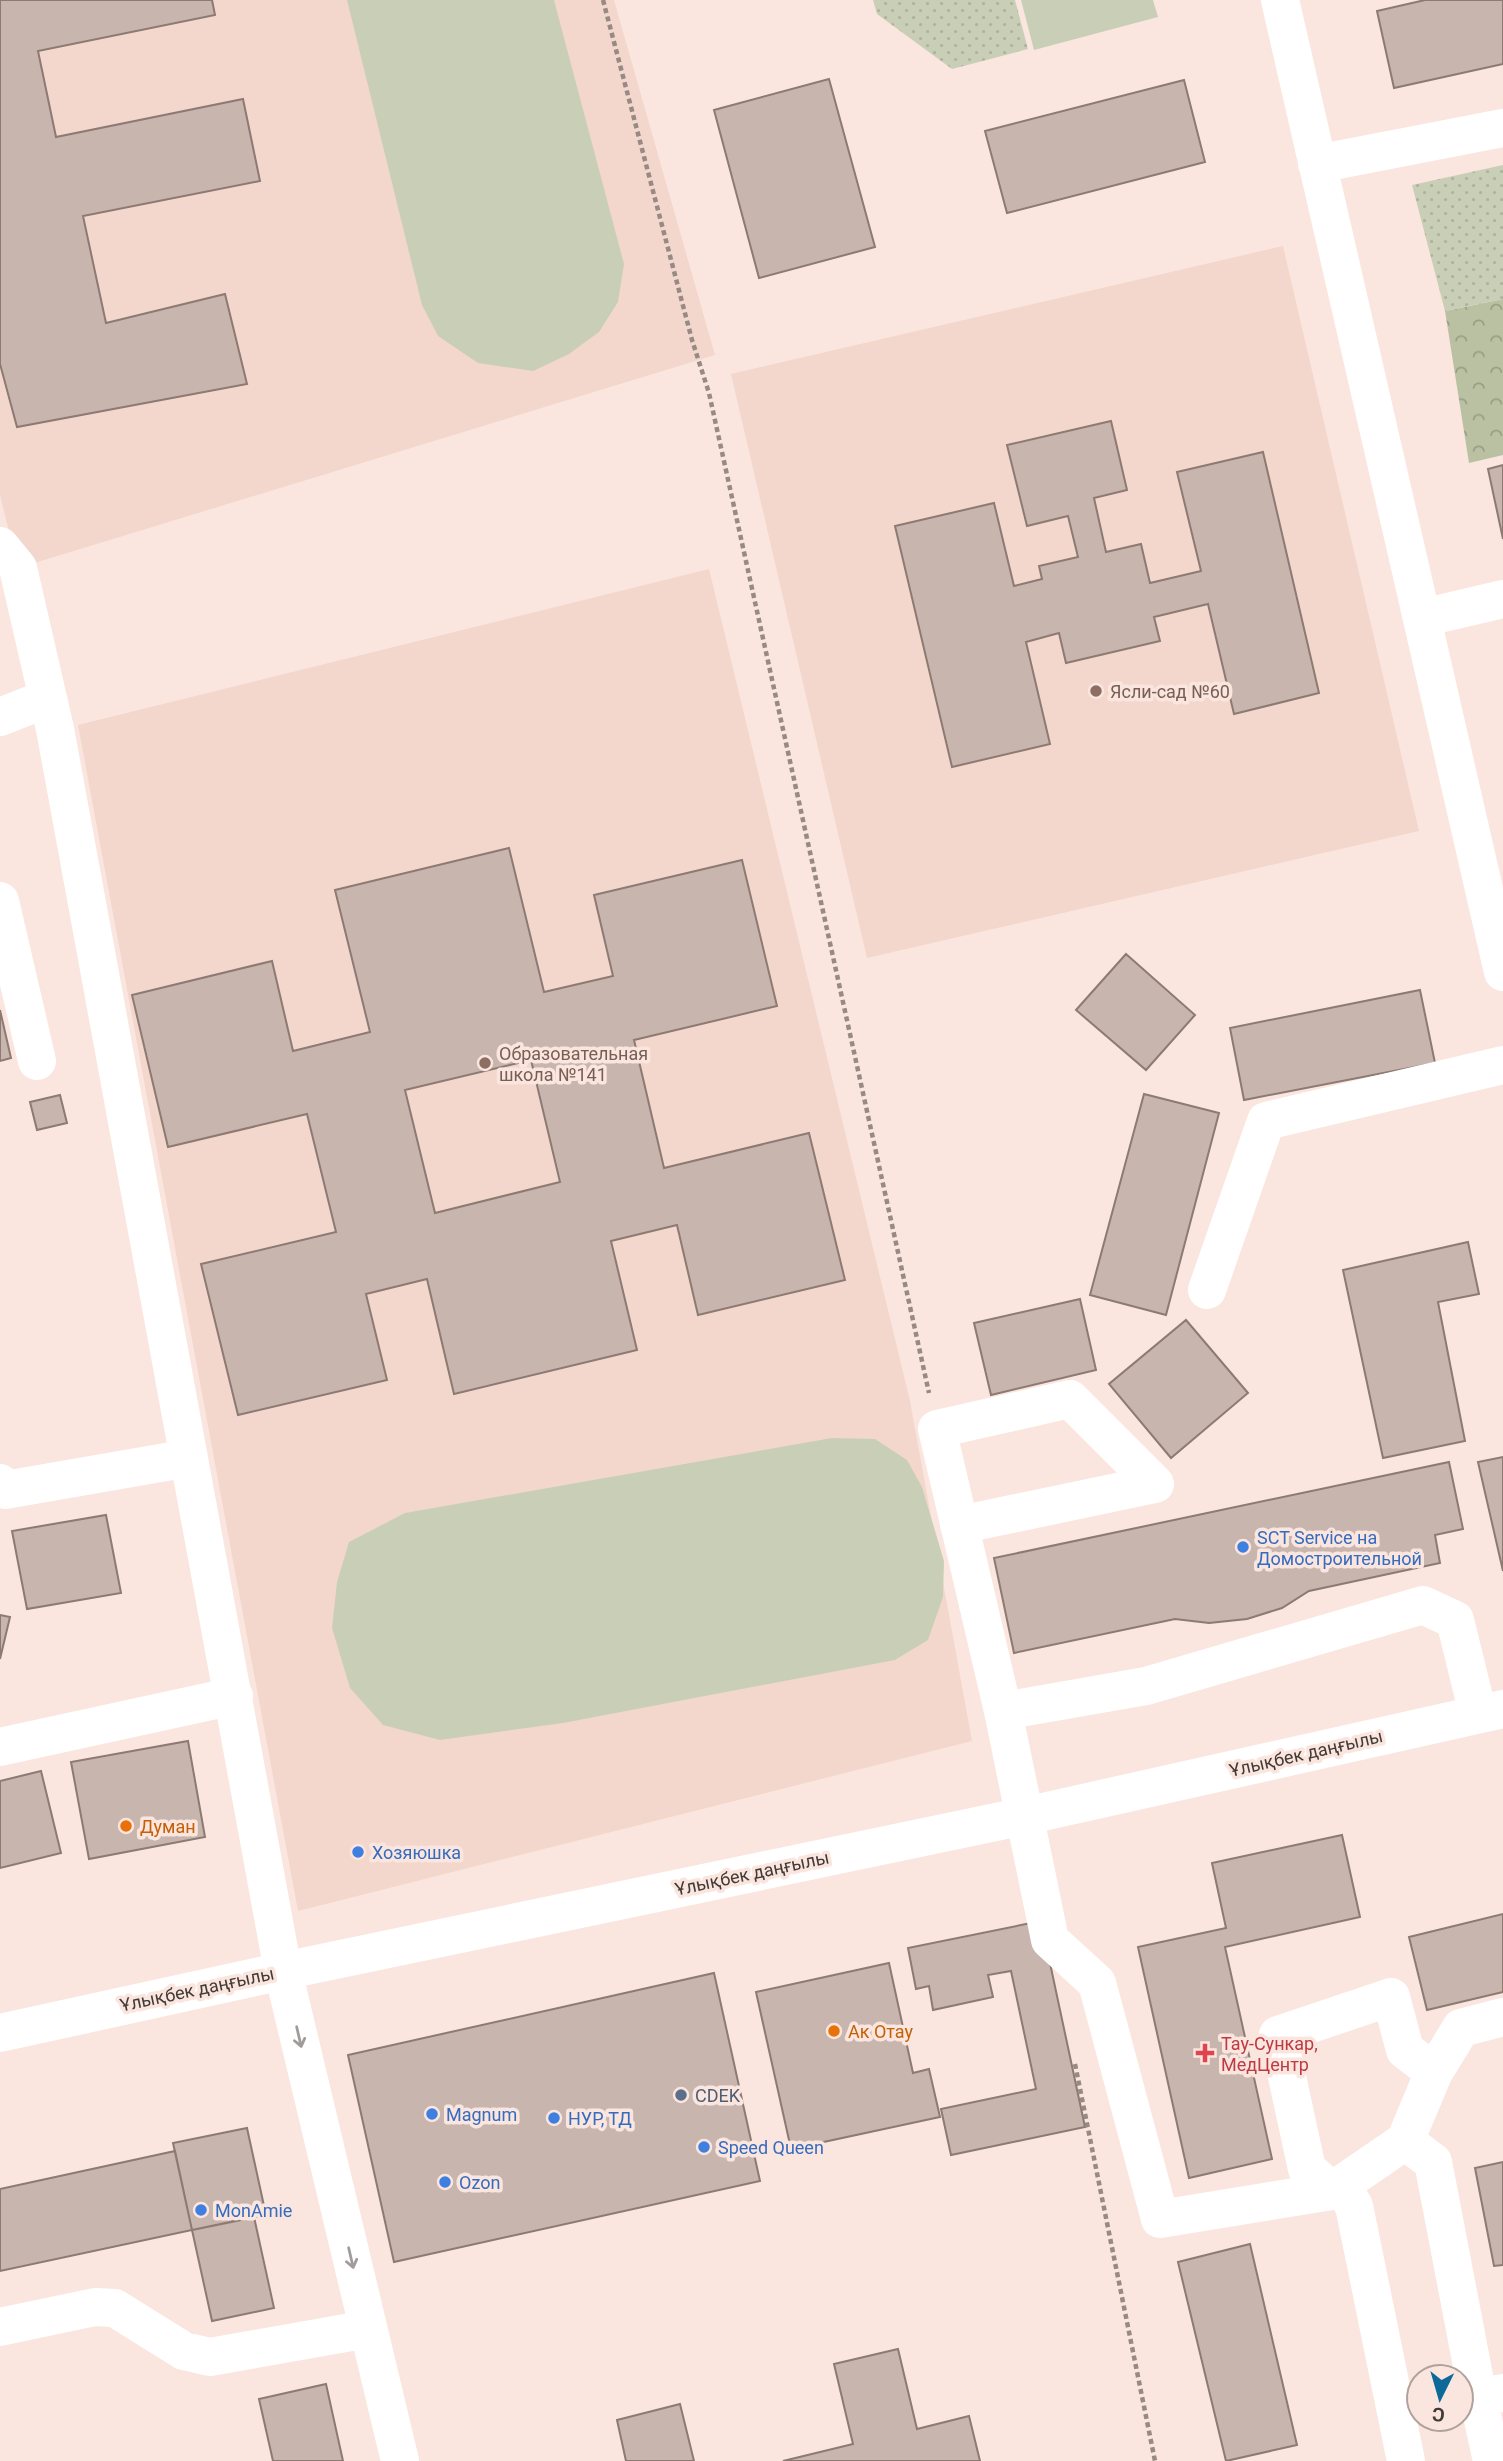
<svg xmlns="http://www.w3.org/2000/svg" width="1503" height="2461" font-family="Roboto,sans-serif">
<defs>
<pattern id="forest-crowns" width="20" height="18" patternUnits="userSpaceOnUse" patternTransform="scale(1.75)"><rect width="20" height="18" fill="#b9c1a2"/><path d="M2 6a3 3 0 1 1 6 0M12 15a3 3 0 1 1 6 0" fill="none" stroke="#989e85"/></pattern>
<pattern id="park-dots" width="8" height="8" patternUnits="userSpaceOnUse" patternTransform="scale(1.75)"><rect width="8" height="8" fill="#c9cfb7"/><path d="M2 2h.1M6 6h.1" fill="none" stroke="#aeb29e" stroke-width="1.8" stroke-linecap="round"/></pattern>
</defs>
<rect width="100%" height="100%" fill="#fae6de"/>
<!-- built -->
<path fill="#f3d7cc" d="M0 0H614L715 355 18 568 0 495Z
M1283 246 1419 831 867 958 731 374Z
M709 569 910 1401 972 1741 298 1911 78 725Z"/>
<!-- forest -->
<path fill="url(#forest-crowns)" d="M1503 299V455L1469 463 1445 311Z"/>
<!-- park -->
<path fill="url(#park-dots)" d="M873 0H1015L1028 49 952 69 877 14Z
M1503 165V299L1445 311 1412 185Z"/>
<!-- pitch -->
<path fill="#c9cfb7" d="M347 0H554L624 264 618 302 599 332 569 354 533 371 478 363 438 336 422 305Z
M1021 0H1153L1158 17 1034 50Z
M832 1438 875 1439 907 1460 922 1487 944 1561 943 1597 928 1640 895 1660 563 1723 440 1740 383 1725 350 1688 332 1628 337 1582 349 1542 405 1513Z"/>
<!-- building -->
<path fill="#c8b5ad" stroke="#8c7a73" stroke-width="2" fill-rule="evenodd" d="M0 0H212L215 15 38 51 56 137 243 99 260 181 83 216 106 323 225 294 247 384 17 427 0 364Z
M1425 0H1503V64L1394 88 1377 11Z
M829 79 875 247 759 278 714 110Z
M1184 80 1205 162 1007 213 985 131Z
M1111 421 1127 490 1094 498 1106 552 1141 544 1150 583 1201 571 1177 472 1263 452 1319 693 1234 714 1208 604 1154 617 1160 641 1066 663 1059 633 1026 642 1050 744 952 767 895 526 994 503 1014 586 1042 579 1039 566 1078 557 1068 516 1027 526 1007 445Z
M1503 465V539L1488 469Z
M509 848 544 992 613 976 594 895 742 860 777 1006 634 1040 664 1168 809 1133 845 1280 698 1315 677 1225 611 1241 637 1350 454 1394 427 1279 366 1294 387 1380 238 1415 201 1264 336 1232 307 1114 168 1147 132 995 272 961 293 1051 370 1032 335 890ZM531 1060 560 1182 435 1213 405 1090Z
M1126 954 1195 1015 1146 1070 1076 1010Z
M1420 990 1435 1063 1244 1100 1230 1028Z
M0 1010 11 1058 0 1061Z
M1144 1094 1219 1113 1166 1315 1090 1295Z
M60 1095 67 1123 37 1130 30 1102Z
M1468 1242 1479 1294 1438 1302 1465 1441 1383 1458 1343 1270Z
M1080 1299 1096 1370 991 1395 974 1323Z
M1186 1320 1248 1393 1171 1458 1109 1384Z
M1503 1457V1571L1478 1462Z
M1449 1462 1463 1529 1435 1535 1440 1563 1309 1591 1282 1608 1247 1619 1209 1623 1175 1619 1014 1653 994 1558Z
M106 1515 121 1593 27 1609 12 1531Z
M0 1615 10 1617 0 1659Z
M188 1741 205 1837 89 1859 71 1762Z
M41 1771 61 1853 0 1868V1781Z
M1342 1835 1360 1917 1225 1947 1272 2159 1189 2178 1138 1947 1226 1928 1212 1863Z
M1503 1914V1992L1427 2010 1409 1937Z
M1041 1921 1085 2127 951 2155 941 2109 1036 2089 1011 1971 988 1975 993 1997 933 2010 929 1986 916 1989 908 1948Z
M889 1963 913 2073 929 2069 940 2117 791 2149 756 1992Z
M714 1973 760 2181 394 2262 348 2055Z
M247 2128 266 2215 192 2230 173 2143Z
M175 2151 192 2230 0 2271V2189Z
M1503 2162V2265L1494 2266 1475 2168Z
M254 2217 274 2308 212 2321 192 2230Z
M1250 2244 1297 2445 1226 2461 1178 2262Z
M898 2349 917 2429 969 2416 980 2461H783L853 2444 834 2364Z
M326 2384 343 2461H273L259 2399Z
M680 2404 694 2461H626L617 2420Z"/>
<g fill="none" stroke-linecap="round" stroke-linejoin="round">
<!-- path -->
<path stroke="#978984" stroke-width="4.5" stroke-dasharray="5 3.5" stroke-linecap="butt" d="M603 0 692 340 709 393 929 1393
M1075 2064 1155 2461"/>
<!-- minor -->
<path stroke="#fff" stroke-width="38" d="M1280 0 1503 972
M1317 164 1503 128
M0 546 18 568 55 729 283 1971 400 2461
M1422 618 1503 599
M0 717 48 698
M0 901 37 1061
M1207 1290 1266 1121 1503 1065
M0 1483 5 1490 189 1458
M959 1525 1155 1484 1070 1399 937 1429 1003 1711 1050 1940 1097 1983 1160 2219 1332 2191 1307 2169 1278 2035 1391 1997 1405 2050 1434 2072 1461 2028 1503 2017
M1003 1711 1146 1686 1423 1605 1455 1620 1478 1714
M0 1747 234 1696
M0 2033 283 1971 1025 1816 1503 1709
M1405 2141 1433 2162 1478 2397 1503 2393
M1341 2185 1354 2206 1406 2461
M1332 2191 1405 2141 1434 2072
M0 2327 95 2307 115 2308 184 2351 210 2357 368 2329
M1478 2397 1492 2461"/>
</g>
<!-- one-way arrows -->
<defs><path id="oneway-shaft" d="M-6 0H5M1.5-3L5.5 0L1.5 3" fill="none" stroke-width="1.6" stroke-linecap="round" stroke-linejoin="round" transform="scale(1.75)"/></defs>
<g stroke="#a09c9b">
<use href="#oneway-shaft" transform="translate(299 2037) rotate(77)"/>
<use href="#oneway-shaft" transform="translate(351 2258) rotate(77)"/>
</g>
<!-- markers -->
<g fill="#8d6e63" stroke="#fae6de" stroke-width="2.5">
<circle cx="1096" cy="691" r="7"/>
<circle cx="485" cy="1063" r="7"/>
</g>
<g fill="#3f7fe0" stroke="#fae6de" stroke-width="2.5">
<circle cx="1243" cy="1547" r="7"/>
<circle cx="358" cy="1852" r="7"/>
<circle cx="432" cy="2114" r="7"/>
<circle cx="554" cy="2118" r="7"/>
<circle cx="704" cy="2147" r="7"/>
<circle cx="445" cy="2182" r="7"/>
<circle cx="201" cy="2210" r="7"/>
</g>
<g fill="#e8710a" stroke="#fae6de" stroke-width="2.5">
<circle cx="126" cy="1826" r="7"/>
<circle cx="834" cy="2031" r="7"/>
</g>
<path fill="#e0444e" stroke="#fae6de" stroke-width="2.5" d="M1201.5 2042.5h7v7h7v7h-7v7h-7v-7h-7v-7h7z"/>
<circle fill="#5c6f8a" stroke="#fae6de" stroke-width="2.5" cx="681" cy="2095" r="7"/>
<g text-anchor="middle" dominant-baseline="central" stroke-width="7" stroke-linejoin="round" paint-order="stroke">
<!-- education labels -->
<g font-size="18" fill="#785e54" stroke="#fae6de" text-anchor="start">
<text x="1110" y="691">Ясли-сад №60</text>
<text x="499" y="1053">Образовательная<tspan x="499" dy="21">школа №141</tspan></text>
</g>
<!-- shop labels -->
<g font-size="18" fill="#366cbe" stroke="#fae6de" text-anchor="start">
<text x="1257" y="1537">SCT Service на<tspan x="1257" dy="21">Домостроительной</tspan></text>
<text x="372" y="1852">Хозяюшка</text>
<text x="446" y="2114">Magnum</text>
<text x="568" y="2118">НУР, ТД</text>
<text x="718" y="2147">Speed Queen</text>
<text x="459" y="2182">Ozon</text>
<text x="215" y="2210">MonAmie</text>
</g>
<!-- street labels -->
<g font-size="18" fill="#423a37" stroke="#fae6de">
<text transform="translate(1306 1753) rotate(-13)">Ұлықбек даңғылы</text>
<text transform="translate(752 1873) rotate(-12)">Ұлықбек даңғылы</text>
<text transform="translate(197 1989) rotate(-12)">Ұлықбек даңғылы</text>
</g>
<!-- food labels -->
<g font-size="18" fill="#c56008" stroke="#fae6de" text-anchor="start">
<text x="140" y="1826">Думан</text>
<text x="848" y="2031">Ак Отау</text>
</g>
<!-- health labels -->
<g font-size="18" fill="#be3a42" stroke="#fae6de" text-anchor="start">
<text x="1221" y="2043">Тау-Сункар,<tspan x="1221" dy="21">МедЦентр</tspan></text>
</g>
<!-- service labels -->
<g font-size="18" fill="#4e5e75" stroke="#fae6de" text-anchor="start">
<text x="695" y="2095">CDEK</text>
</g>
</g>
<!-- north arrow -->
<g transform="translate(1440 2398) rotate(185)"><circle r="33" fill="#fae6de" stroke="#b0a19b" stroke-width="2"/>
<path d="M0-5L12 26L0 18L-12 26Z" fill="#0c6998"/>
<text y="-10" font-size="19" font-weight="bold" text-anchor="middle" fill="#423a37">С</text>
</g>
</svg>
